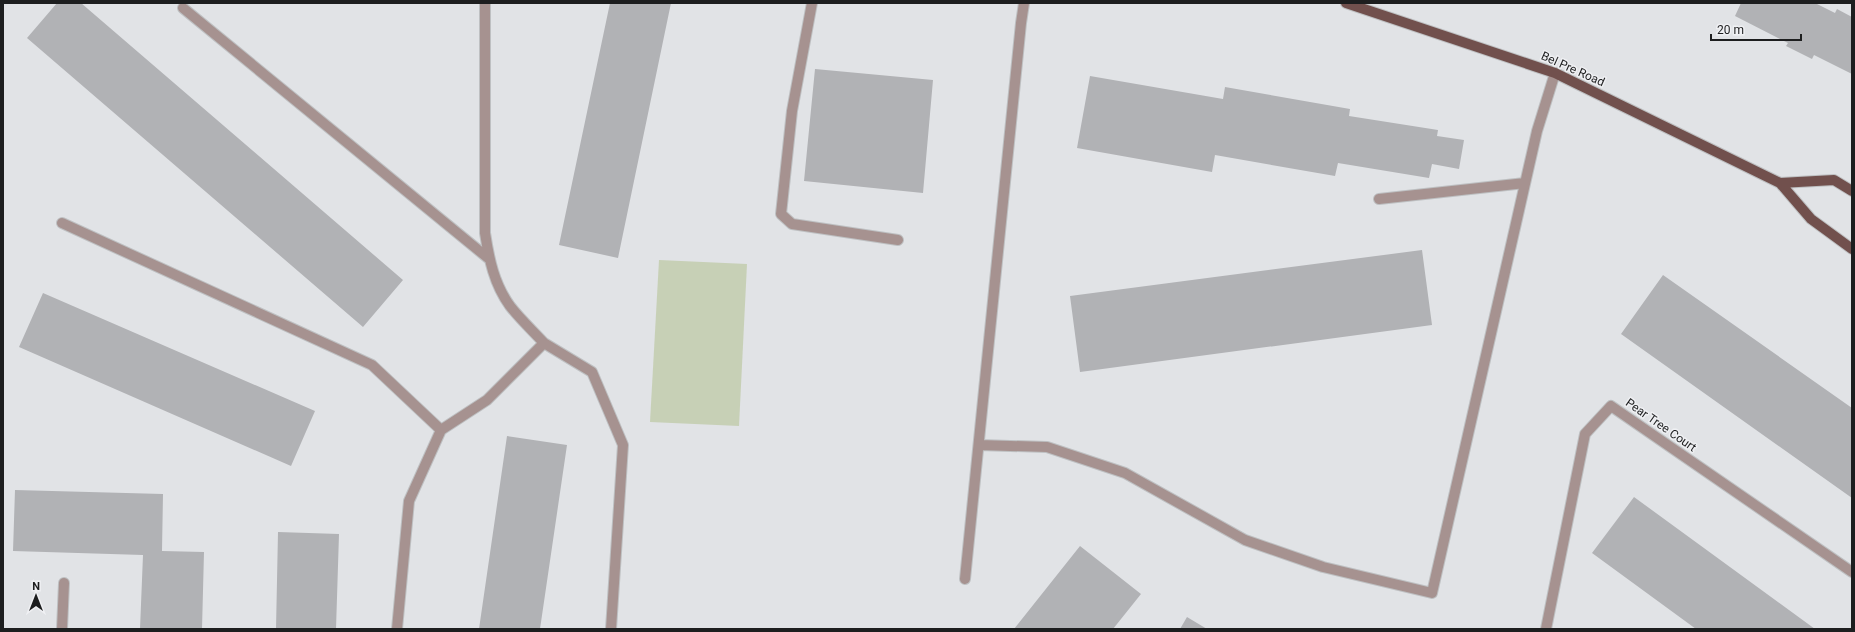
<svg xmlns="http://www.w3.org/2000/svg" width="1855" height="632" font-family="Roboto,sans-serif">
<rect width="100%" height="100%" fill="#e1e3e6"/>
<!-- green -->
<path fill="#c7d0b6" d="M659 260 747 264 739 426 650 422Z"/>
<!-- building -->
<path fill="#b1b2b5" d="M57 3H81L403 280 363 327 27 38Z
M610 3H671L618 258 559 245Z
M1741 3H1815L1835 13 1837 9 1852 17V74L1814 55 1812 59 1786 46 1788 43 1735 16Z
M815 69 933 80 923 193 804 181Z
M1090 76 1223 99 1225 87 1350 109 1349 116 1438 130 1437 136 1464 140 1459 169 1432 164 1429 178 1338 163 1335 176 1215 155 1212 172 1077 148Z
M1422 250 1432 325 1080 372 1070 296Z
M1663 275 1852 408V498L1621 334Z
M43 293 315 411 291 466 19 347Z
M507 436 567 445 540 629H479Z
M15 490 163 494 162 551 204 552 202 629H140L143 555 13 551Z
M1634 497 1815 629H1696L1592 553Z
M278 532 339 534 336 629H276Z
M1080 546 1141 594 1113 629H1014Z
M1187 617 1207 629H1180Z"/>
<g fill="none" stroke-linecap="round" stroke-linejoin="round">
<!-- minor casing -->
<g stroke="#bec0c2" stroke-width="12">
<path id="minor" d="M485 3V233C489 259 494 284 510 306 520 319 533 331 544 343
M812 3 792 111 781 214 792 224 898 240
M183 8 488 258
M1379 199 1525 183
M62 223 372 365 441 430
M979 445 1047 447 1125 473 1245 540 1323 567 1432 593 1537 131 1555 73
M965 579 1021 23 1024 3
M62 629 64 583
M397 629 409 501 441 430 487 400 544 343 592 372 623 445 611 629
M1546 629 1585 434 1611 406 1852 572"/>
</g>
<!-- major casing -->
<g stroke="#bec0c2" stroke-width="12">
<path id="major" d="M1346 3 1555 73 1780 183 1811 219 1852 249
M1780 183 1834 180 1852 191"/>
</g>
<!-- minor -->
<use href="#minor" stroke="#a69290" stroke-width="10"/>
<!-- major -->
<use href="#major" stroke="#71504d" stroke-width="10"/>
</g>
<g text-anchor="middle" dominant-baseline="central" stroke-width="3" stroke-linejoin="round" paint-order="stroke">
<!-- street labels -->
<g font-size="12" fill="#1d1e1f" stroke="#eff0f3">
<text transform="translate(1573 69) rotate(24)">Bel Pre Road</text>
<text transform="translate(1661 425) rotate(35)">Pear Tree Court</text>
</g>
</g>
<!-- border -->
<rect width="1855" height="632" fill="none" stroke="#1d1e1f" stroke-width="8"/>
<!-- north arrow -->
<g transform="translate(36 596)" stroke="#eff0f3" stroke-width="3" paint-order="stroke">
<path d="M0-3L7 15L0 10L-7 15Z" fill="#1d1e1f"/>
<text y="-6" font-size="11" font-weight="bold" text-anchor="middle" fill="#1d1e1f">N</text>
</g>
<!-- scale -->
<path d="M1711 34v6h90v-6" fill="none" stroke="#1d1e1f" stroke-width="2"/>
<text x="1717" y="34" font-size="12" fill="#1d1e1f" stroke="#eff0f3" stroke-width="3" paint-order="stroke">20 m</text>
</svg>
